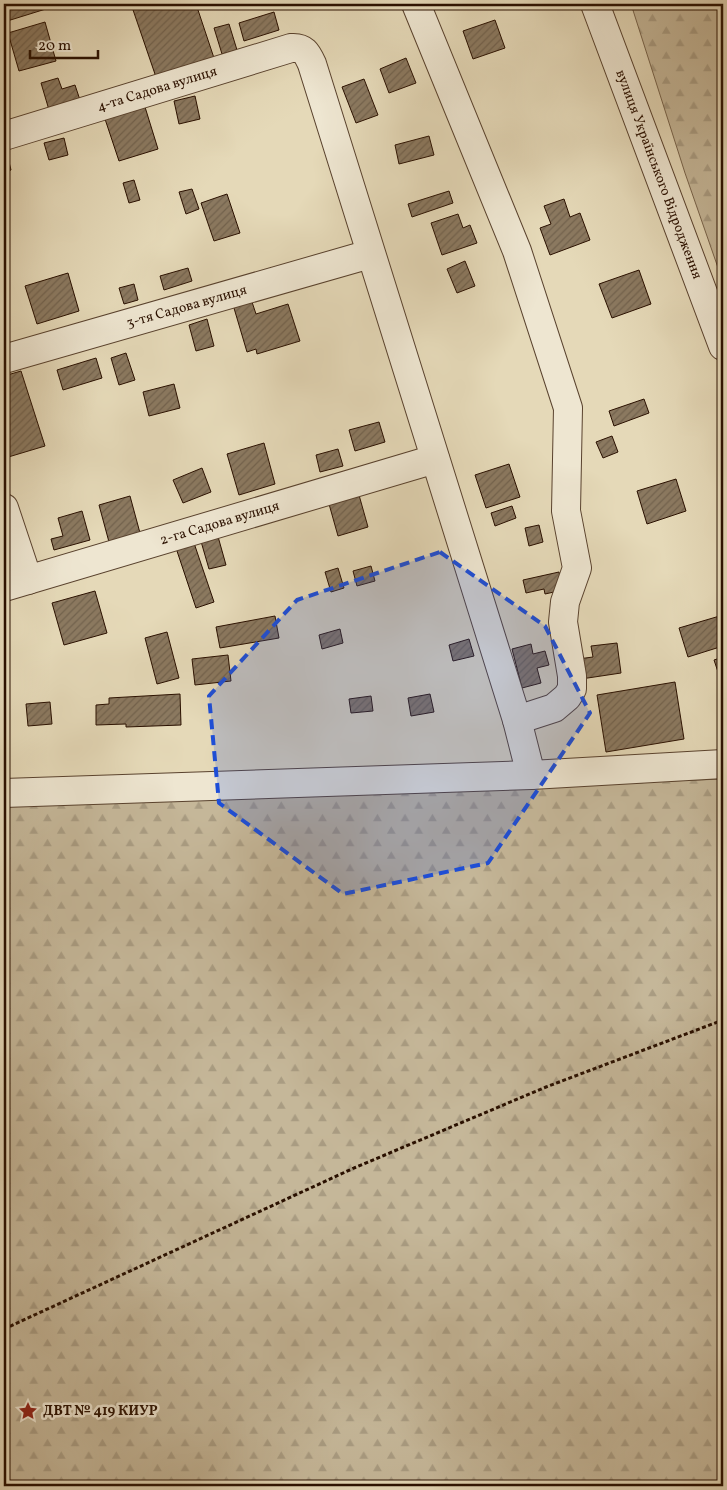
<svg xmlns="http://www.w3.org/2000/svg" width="727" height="1490" font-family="Vollkorn,serif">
<defs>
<pattern id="forest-firs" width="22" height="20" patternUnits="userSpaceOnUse" patternTransform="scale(1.25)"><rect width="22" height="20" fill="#c5b799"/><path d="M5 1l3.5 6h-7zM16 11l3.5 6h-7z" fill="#a99c82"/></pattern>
<pattern id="building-hatch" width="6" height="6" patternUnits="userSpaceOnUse" patternTransform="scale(1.25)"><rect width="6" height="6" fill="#8b7960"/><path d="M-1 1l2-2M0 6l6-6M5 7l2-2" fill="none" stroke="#72624d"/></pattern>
</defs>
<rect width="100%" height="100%" fill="#e5d9b8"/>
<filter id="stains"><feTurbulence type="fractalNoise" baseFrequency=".004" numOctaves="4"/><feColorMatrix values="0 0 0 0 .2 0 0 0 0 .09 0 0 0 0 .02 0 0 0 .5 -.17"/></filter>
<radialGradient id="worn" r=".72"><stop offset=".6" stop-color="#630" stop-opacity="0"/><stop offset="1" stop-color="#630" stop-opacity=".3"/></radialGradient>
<!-- forest -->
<path fill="url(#forest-firs)" stroke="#78644c" d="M631 4H723V282L685 173Z
M723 779V1486H4V806Z"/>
<!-- building -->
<path fill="url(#building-hatch)" stroke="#2a1000" d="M4 4H47L49 8 4 22Z
M131 4H196L215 61 157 80Z
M274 12 279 30 244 41 239 23Z
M495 20 505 48 473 59 463 31Z
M45 22 56 61 19 71 8 33Z
M229 24 237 50 222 54 214 28Z
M406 58 416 83 389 93 380 69Z
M58 78 62 89 75 85 80 100 49 110 41 83Z
M364 79 378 115 356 123 342 87Z
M195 96 200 119 179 124 174 101Z
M4 104 7 117 4 118Z
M145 107 158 149 119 161 105 119Z
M429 136 434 155 399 164 395 145Z
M64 138 68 155 49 160 44 143Z
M8 158 11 170 4 173V159Z
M134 180 140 200 129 203 123 183Z
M192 189 199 209 186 214 179 192Z
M449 191 453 203 412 217 408 204Z
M227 194 240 233 214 241 201 203Z
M564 199 570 217 580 213 590 240 550 255 540 228 551 224 544 206Z
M458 214 463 228 470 225 477 243 442 255 431 223Z
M465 261 475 286 457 293 447 269Z
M188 268 192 281 164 290 160 276Z
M639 270 651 304 612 318 599 284Z
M68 273 79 311 37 324 25 286Z
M134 284 138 300 124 304 119 288Z
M249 293 256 314 288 304 300 341 257 354 256 349 247 352 231 298Z
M207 319 214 346 196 351 189 325Z
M126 353 135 380 119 385 111 358Z
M96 358 102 378 63 390 57 370Z
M21 371 45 446 5 458 4 376Z
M174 384 180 408 149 416 143 392Z
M644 399 649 413 614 426 609 411Z
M379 422 385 442 355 451 349 430Z
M612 436 618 452 603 458 596 442Z
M264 443 275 484 239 495 227 454Z
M338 449 343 466 320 472 316 455Z
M509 464 520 497 486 508 475 475Z
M202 468 211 492 183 503 173 480Z
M676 479 686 511 647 524 637 491Z
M359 495 368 527 338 536 329 504Z
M130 496 140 533 109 542 99 505Z
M512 506 516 518 495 526 491 513Z
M82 511 90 540 54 550 51 539 63 536 58 518Z
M539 525 543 542 529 546 525 528Z
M217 533 226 565 209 569 200 538Z
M194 543 214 602 196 608 176 548Z
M371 566 375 581 357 586 353 571Z
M338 568 344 588 331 592 325 572Z
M559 572 563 590 545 594 544 589 526 593 523 580Z
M95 591 107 633 64 645 52 603Z
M723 615V646L688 657 679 628Z
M275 616 279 638 220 648 216 627Z
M340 629 343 643 322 649 319 635Z
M167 632 179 678 157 684 145 638Z
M469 639 474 656 453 661 449 645Z
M617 643 621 673 581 679 578 659 593 657 591 646Z
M531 644 533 654 545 651 549 665 537 668 541 683 522 688 512 649Z
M228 655 231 681 195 685 192 659Z
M723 657V687L714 660Z
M675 682 684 739 606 752 597 695Z
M180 694 181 725 126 727V724L96 725V705L109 704V698Z
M430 694 434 712 411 716 408 698Z
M371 696 373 711 351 713 349 699Z
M50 702 52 724 28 726 26 704Z"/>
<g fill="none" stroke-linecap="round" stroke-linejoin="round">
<!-- minor casing -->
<g stroke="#59422e" stroke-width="30">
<g id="minor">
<path d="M416 4 517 251 568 408 566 511 577 568 565 602 563 622 572 676V689L567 697 554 708 517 720"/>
<path id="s1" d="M595 4 723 346"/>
<path id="s2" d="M4 136 291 48C304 47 307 53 312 64L517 720 531 775"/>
<path id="s3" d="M4 359 370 254"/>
<path d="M4 508 28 580"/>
<path id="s4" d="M4 587 435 459"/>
<path d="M4 793 531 775 723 764"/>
</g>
</g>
<!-- path -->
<path stroke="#2a1000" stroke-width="3" stroke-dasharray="4 2.5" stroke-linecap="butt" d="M4 1329 354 1168 546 1087 723 1020"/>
<!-- minor -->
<use href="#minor" stroke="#eee6d1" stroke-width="28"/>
</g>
<!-- marked area -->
<path fill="#1d4ed8" fill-opacity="0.2" stroke="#1d4ed8" stroke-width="4" stroke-dasharray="10 6" stroke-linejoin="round" d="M440 552 545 626 590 713 488 863 343 894 219 803 209 696 297 600Z"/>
<!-- icons -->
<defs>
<g id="sight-bare" transform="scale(1.5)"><path d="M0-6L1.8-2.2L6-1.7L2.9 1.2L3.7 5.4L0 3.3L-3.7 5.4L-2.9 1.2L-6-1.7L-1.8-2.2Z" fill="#8f2418" stroke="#eee6d1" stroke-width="2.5" paint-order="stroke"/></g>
</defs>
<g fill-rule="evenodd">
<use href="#sight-bare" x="28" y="1411"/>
</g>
<g text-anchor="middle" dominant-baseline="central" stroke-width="5" stroke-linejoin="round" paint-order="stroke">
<!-- street labels -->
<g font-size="14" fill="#2a1000" stroke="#eee6d1">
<text stroke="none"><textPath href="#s2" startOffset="160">4-та Садова вулиця</textPath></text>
<text stroke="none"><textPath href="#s1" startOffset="182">вулиця Українського Відродження</textPath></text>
<text stroke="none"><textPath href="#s3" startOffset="190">3-тя Садова вулиця</textPath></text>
<text stroke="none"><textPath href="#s4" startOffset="225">2-га Садова вулиця</textPath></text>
</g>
<!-- poi labels -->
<g font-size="14" font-weight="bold" fill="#2a1000" stroke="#eee6d1" text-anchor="start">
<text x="43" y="1411">ДВТ № 419 КИУР</text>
</g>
</g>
<!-- margin -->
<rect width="727" height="1490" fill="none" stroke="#e5d9b8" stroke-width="20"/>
<rect x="5" y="5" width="717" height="1480" fill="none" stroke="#2a1000" stroke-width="2.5"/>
<rect x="10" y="10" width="707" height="1470" fill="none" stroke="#2a1000"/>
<!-- scale -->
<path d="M30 50v8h68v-8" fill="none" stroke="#2a1000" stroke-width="2.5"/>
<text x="38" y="50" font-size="15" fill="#2a1000" stroke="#eee6d1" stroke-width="4" paint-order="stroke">20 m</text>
<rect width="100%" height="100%" filter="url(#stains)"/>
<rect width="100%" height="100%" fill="url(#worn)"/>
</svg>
